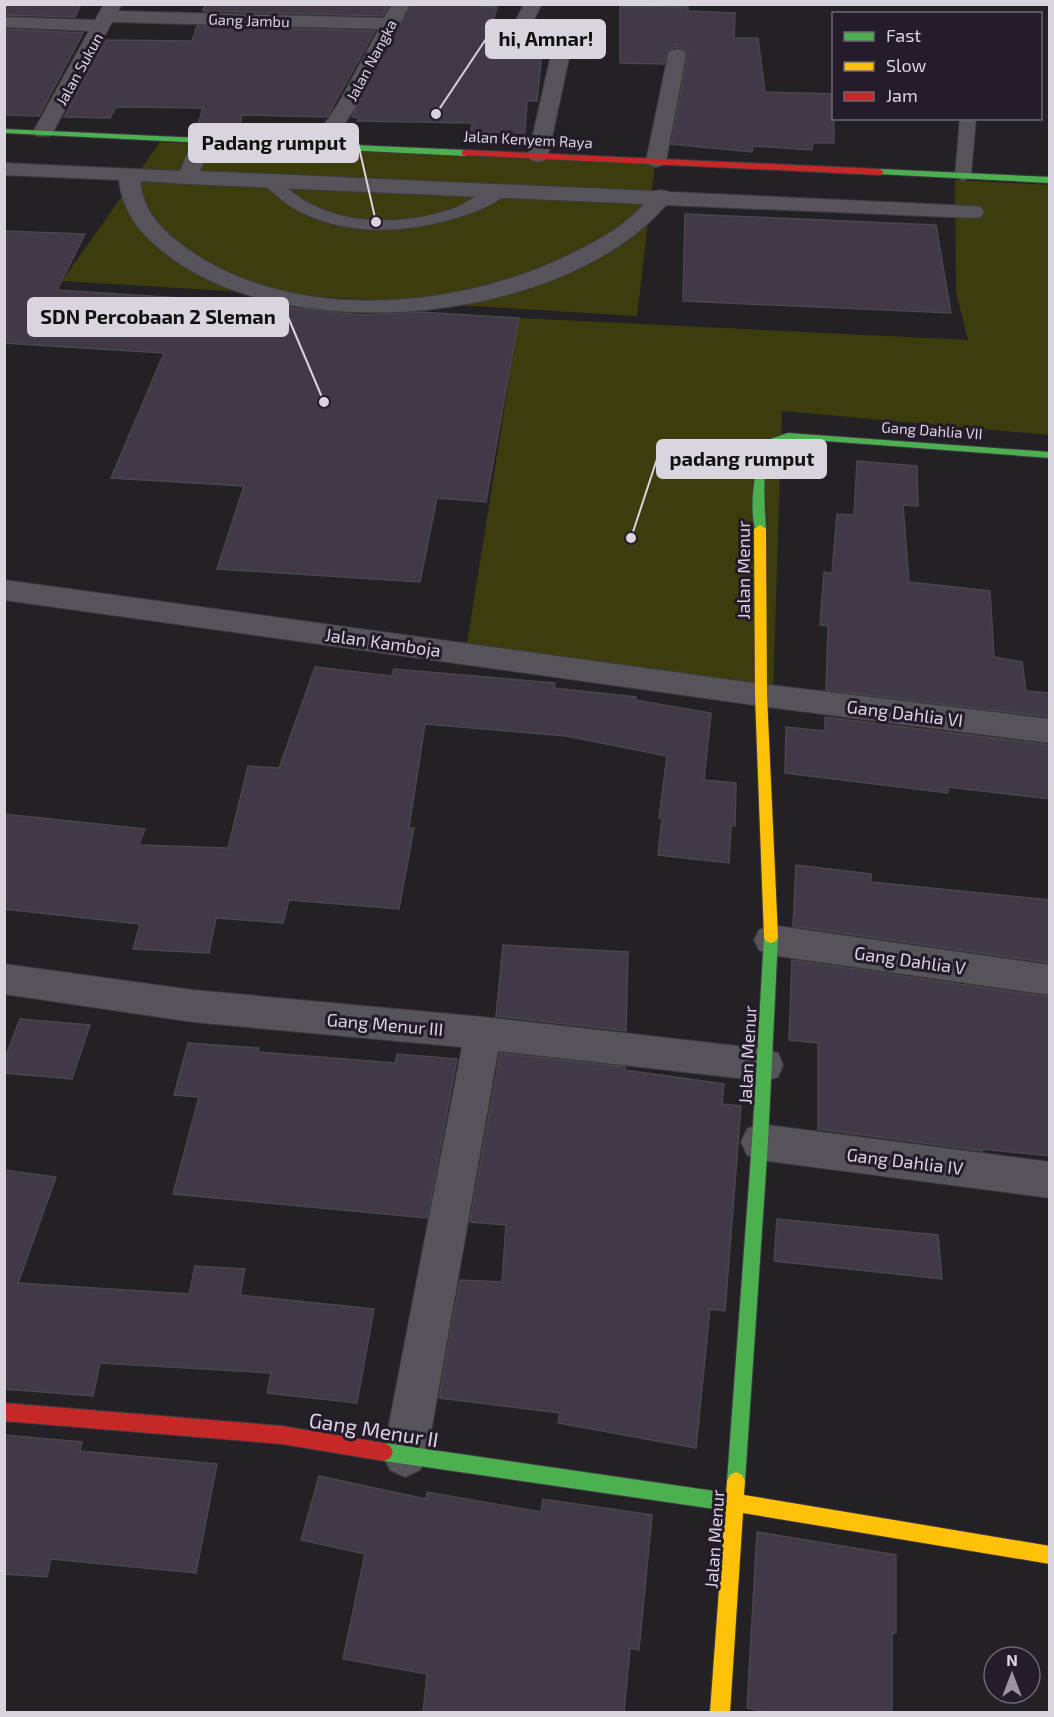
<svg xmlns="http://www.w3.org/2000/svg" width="1054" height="1717" font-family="'Exo 2',sans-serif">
<rect width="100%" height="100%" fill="#232026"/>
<!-- green -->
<path fill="#3d3c0c" d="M160 142 655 164 637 316 62 281Z
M955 180 1049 185V435L782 411 773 695 466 649 519 318 968 340 956 293Z"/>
<!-- building -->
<path fill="#413947" stroke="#49464b" stroke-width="1.5" d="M4 4H81L75 17 4 15Z
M205 4H389L383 16 203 11Z
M410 4H481L480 6 497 7 486 51 542 53 537 101H527L525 133 471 132 472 123 357 121 359 118 352 117Z
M620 6 688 7V11L735 13 734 38H758L765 92 834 94V143H813L812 150 753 146 752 152 671 144 688 54 685 49 676 47 668 50 664 64 620 63Z
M197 26 375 31 327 117 242 115 240 124H198L203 108 116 107 110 118 64 117 105 40 192 41Z
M4 29 83 33 39 116 4 115Z
M685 214 936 225 951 313 683 301Z
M4 231 85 234 57 290 277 304 292 308 361 315 419 312 519 318 486 502 437 498 420 582 217 569 244 486 111 478 164 353 4 343Z
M857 461 917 466 918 506 903 505 909 582 990 591 994 657 1022 662 1026 691 1050 693V717L826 690 828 626 820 625 824 572 832 573 837 514 854 515Z
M315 667 392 676 394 669 555 683 554 688 636 697 635 700 711 713 704 780 736 783 735 826H731L729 863 658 855 662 819 659 818 667 756 566 736 425 724 409 828H414L399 909 289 900 283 923 216 918 209 953 133 949 140 924 4 909V814L145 829 139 845 228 848 248 766 279 768Z
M825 717 1050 745V799L948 787V793L785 773 786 727 825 731Z
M796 865 871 874V882L1050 900V963L793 926Z
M503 945 628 952 626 1031 496 1016Z
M792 960 1050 997V1156L982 1149V1151L818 1129V1043L789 1040Z
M20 1019 90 1025 72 1079 4 1073V1061Z
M188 1043 259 1048 258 1052 395 1063 397 1054 457 1059 427 1218 173 1194 199 1097 174 1095Z
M500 1053 625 1067V1070L724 1084 722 1104 741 1106 725 1311 710 1309 696 1448 558 1423 560 1413 439 1398 460 1280 502 1282 506 1225 470 1222Z
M4 1170 56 1177 18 1283 189 1294 195 1266 245 1269 240 1295 374 1309 357 1403 267 1393 271 1373 100 1363 93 1396 4 1389Z
M777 1219 938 1235 942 1279 774 1261Z
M4 1435 82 1442 80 1451 217 1464 196 1573 51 1559 47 1577 4 1574Z
M319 1476 426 1499 427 1492 541 1512 543 1499 652 1515 639 1650 630 1648 624 1713H423L427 1674 343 1659 365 1554 301 1540Z
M757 1532 896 1555V1633H892V1713H771L747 1708Z"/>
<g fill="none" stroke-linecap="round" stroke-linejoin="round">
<!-- lane casing -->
<g stroke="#3d3a40" stroke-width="2">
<path id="lane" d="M960 118H976L971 176 963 181 955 176Z
M270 177 276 179C288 188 299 199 313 205 355 226 408 224 452 209 469 203 484 189 501 185L509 190C499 204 473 213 456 218 405 233 351 236 302 213 288 206 276 195 264 185L262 182Z"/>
</g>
<!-- street casing -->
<g stroke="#3d3a40" stroke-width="2">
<path id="street" d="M104 4H122L118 11 384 18 392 4 409 6 358 104 328 148H314L311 144 338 104 379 29 112 22 53 132 50 136H36L33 132 89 31 4 27V17L95 20Z
M524 4H542L528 31 563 36 572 44 548 156 545 160 538 162 531 160 528 156 553 46 512 40 509 34Z
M677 49 684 51 686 55 666 161 663 165 656 167 649 165 646 161 668 55 670 51Z
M203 133 210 135 213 139 200 171 655 191 662 190 670 192 973 206 981 207 984 212 981 217 973 218 666 205C566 321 303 348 177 262 147 241 123 218 119 180L4 175V163L180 171 193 139 196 135ZM140 181 187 184 644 204C622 229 590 245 560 259 451 309 296 322 192 252 165 233 144 215 140 181Z
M4 580 761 684 1050 719V743L761 706 4 600Z
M771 925 1050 965V995L771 955 759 950 754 940 759 930Z
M4 964 193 990 483 1017 765 1049 778 1053 783 1065 778 1077 765 1081 498 1051 427 1455 420 1470 405 1477 390 1470 383 1455 462 1047 193 1022 4 994Z
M760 1124 1050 1162V1198L760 1160 747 1155 741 1142 747 1129Z"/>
</g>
<!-- fast casing -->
<g stroke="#3d3a40" stroke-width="2">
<path id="fast" d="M4 129 465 150 469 153 465 156 4 133Z
M880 169 1050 177V183L877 174 876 172Z
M788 433 1050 452V458L812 440C802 440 788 437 779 443 759 455 765 508 766 529L764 532H756C748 510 754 456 770 439Z
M771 931 776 933 778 937 768 1142 745 1481 742 1487 736 1490 730 1487 727 1481 752 1142 764 937 766 933Z
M384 1443 742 1495 748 1498 751 1504 748 1510 742 1513 384 1461 378 1458 375 1452 378 1446Z"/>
</g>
<!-- slow casing -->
<g stroke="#3d3a40" stroke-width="2">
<path id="slow" d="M760 525 766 529 767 695 778 937 776 941 771 943 766 941 764 937 755 695 754 529Z
M736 1472 742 1475 745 1481 744 1495 1050 1546V1564L743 1513 730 1712H710L727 1481 730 1475Z"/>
</g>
<!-- jam casing -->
<g stroke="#3d3a40" stroke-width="2">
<path id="jam" d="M465 150 880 169 884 172 880 175 462 155V151Z
M4 1403 282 1426 384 1443 390 1446 393 1452 390 1458 384 1461 282 1444 4 1421Z"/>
</g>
<!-- lane -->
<use href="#lane" fill="#57535a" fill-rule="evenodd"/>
<!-- street -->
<use href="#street" fill="#57535a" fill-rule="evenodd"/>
<!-- fast -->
<use href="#fast" fill="#4caf50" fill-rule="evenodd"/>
<!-- slow -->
<use href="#slow" fill="#ffc107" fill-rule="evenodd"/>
<!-- jam -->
<use href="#jam" fill="#c62828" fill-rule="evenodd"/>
</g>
<g text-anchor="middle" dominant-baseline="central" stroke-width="6" stroke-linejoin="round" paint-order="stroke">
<!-- far-street labels -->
<g font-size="15" fill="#dad4de" stroke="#241c2a">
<text transform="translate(249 20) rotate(2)">Gang Jambu</text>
<text transform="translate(371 60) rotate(-62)">Jalan Nangka</text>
<text transform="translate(79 69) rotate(-61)">Jalan Sukun</text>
<text transform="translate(528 139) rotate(3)">Jalan Kenyem Raya</text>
<text transform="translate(932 430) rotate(4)">Gang Dahlia VII</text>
</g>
<!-- street labels -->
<g font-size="18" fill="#dad4de" stroke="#241c2a">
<text transform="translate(743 570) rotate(-90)">Jalan Menur</text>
<text transform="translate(383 642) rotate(8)">Jalan Kamboja</text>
<text transform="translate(905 713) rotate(7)">Gang Dahlia VI</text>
<text transform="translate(910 960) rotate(8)">Gang Dahlia V</text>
<text transform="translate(385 1024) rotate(5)">Gang Menur III</text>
<text transform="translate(747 1055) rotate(-87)">Jalan Menur</text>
<text transform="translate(905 1161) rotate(7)">Gang Dahlia IV</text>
<text transform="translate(714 1539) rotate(-86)">Jalan Menur</text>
</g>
<!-- near-street labels -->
<g font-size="21" fill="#dad4de" stroke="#241c2a">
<text transform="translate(374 1429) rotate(9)">Gang Menur II</text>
</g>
</g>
<!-- callouts -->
<path fill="none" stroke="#dad4de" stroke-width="2" d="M436 114L486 39M376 222L358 143M324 402L288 317M631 538L657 459"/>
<g fill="#dad4de" stroke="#241c2a" stroke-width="2">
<circle cx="436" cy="114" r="6"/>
<circle cx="376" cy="222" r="6"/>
<circle cx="324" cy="402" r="6"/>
<circle cx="631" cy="538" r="6"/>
</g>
<g fill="#dad4de" stroke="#dad4de" stroke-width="2">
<rect x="486" y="20" width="119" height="38" rx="6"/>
<rect x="189" y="124" width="169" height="38" rx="6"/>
<rect x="28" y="298" width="260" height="38" rx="6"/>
<rect x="657" y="440" width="169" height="38" rx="6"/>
</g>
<g font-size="20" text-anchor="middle" font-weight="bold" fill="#111">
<text x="546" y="46">hi, Amnar!</text>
<text x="274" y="150">Padang rumput</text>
<text x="158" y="324">SDN Percobaan 2 Sleman</text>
<text x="742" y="466">padang rumput</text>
</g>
<!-- border -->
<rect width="1054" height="1717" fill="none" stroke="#dad4de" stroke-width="12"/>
<!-- legend -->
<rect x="832" y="12" width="210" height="108" fill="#241c2a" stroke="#6d6672" stroke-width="1.5"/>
<rect x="844" y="32" width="30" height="9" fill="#4caf50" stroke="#6d6672" stroke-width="1.5"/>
<text x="886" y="42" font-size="18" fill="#dad4de">Fast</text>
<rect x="844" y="62" width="30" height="9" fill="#ffc107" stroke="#6d6672" stroke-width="1.5"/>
<text x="886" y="72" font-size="18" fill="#dad4de">Slow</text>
<rect x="844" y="92" width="30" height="9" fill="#c62828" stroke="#6d6672" stroke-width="1.5"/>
<text x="886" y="102" font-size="18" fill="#dad4de">Jam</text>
<!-- north arrow -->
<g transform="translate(1012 1675)"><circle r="28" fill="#241c2a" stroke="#6d6672" stroke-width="1.5"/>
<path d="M0-4.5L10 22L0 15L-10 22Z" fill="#9a959e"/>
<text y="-9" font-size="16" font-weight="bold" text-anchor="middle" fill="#dad4de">N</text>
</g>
</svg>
